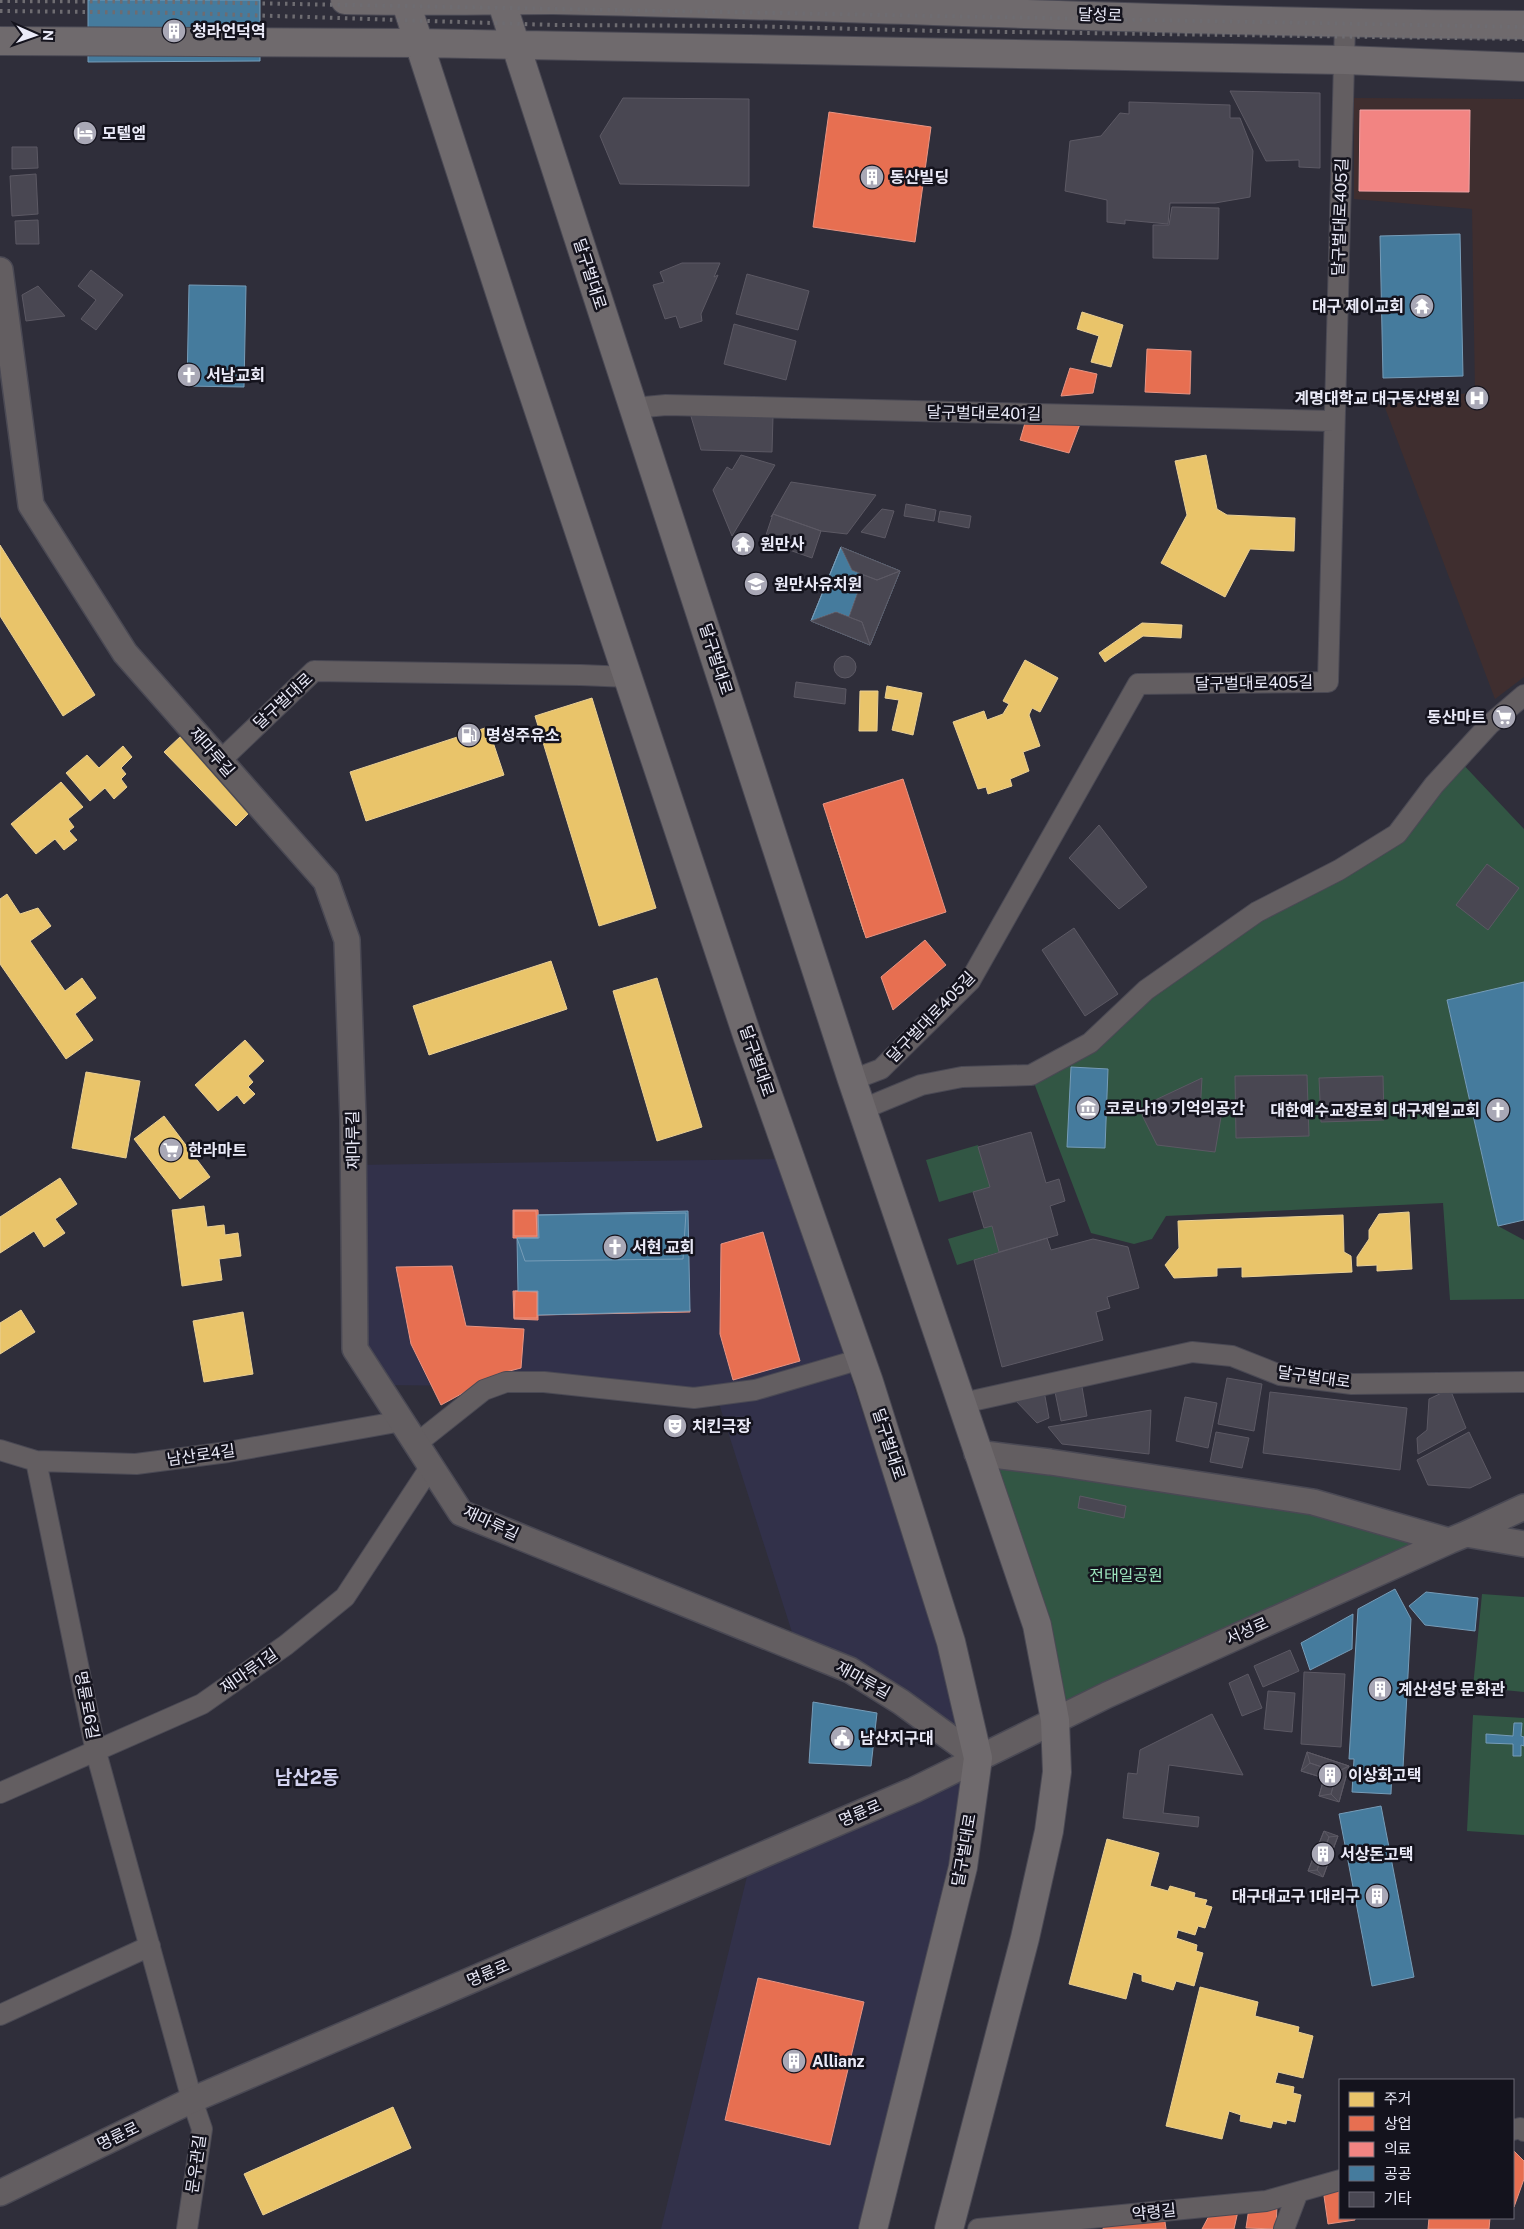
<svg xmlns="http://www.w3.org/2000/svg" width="1524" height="2229" font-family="'Public Sans','Noto Sans KR',sans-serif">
<rect width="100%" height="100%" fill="#2f2e3a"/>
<!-- built -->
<path fill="#32314a" d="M778 1159 978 1758 872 2229H661L751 1860 978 1758 797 1648 714 1388 378 1385 355 1349 353 1165Z"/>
<!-- medical -->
<path fill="#3f2e2f" d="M1354 98 1524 99V677L1495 699 1384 405 1475 392 1472 209 1354 199Z"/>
<!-- green -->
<path fill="#325644" d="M1458 759 1524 829V982L1447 1001 1498 1226 1524 1240V1299L1450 1300 1443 1203 1166 1216 1152 1239 1134 1244 1091 1233 1031 1075 1146 990 1397 834Z
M978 1145 990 1187 939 1202 926 1160Z
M992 1226 999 1252 957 1265 948 1239Z
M977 1453 1105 1470 1449 1541 1055 1720Z
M1482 1594 1524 1597V1692L1473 1687Z
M1473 1715 1524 1718V1835L1467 1831Z"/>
<!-- homes -->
<path fill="#e9c46a" stroke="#e9cf95" d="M1082 312 1123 325 1111 367 1091 362 1099 336 1077 329Z
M1206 455 1217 509 1227 515 1295 518 1294 551 1250 549 1225 597 1161 563 1187 515 1175 461Z
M0 545 95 695 63 716 0 616Z
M1142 623 1182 625 1181 638 1143 636 1105 662 1099 653Z
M1025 660 1058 678 1040 712 1032 708 1029 715 1040 746 1023 752 1029 771 1010 779 1012 786 988 794 986 787 978 789 953 722 984 711 987 720 1003 714 1009 704 1003 701Z
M887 686 922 693 913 735 892 730 899 700 885 698Z
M860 691H878L877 731H859Z
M592 698 656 908 599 926 535 716Z
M488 727 504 775 366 821 350 772Z
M181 736 253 809 236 826 164 752Z
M123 746 132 757 121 768 126 774 121 779 127 787 114 799 105 788 90 801 66 773 87 755 99 768Z
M61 782 83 807 68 819 74 827 69 831 77 840 64 850 55 839 36 854 11 824Z
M892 805 896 816 904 814 909 831 899 835 910 869 887 876 901 920 864 932 830 826Z
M7 894 20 914 38 908 51 926 30 941 65 991 82 978 96 998 75 1014 93 1040 66 1059 0 964V899Z
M551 961 567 1009 429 1055 413 1006Z
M657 978 702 1127 657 1141 613 991Z
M245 1040 264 1061 248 1076 253 1082 248 1087 255 1094 244 1104 237 1095 218 1111 195 1085Z
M86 1072 140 1081 126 1158 72 1148Z
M164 1116 210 1177 180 1199 134 1139Z
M60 1178 77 1204 55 1219 65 1233 44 1247 34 1231 0 1253V1217Z
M204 1206 207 1227 224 1225 225 1235 238 1233 241 1256 219 1259 222 1280 182 1286 172 1210Z
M1409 1212 1412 1269 1377 1271V1265L1357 1266V1257L1369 1239V1230L1379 1214Z
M1343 1215 1344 1252 1351 1256 1352 1272 1242 1277V1267L1217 1268V1276L1174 1278 1165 1265 1179 1248 1178 1221Z
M21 1310 35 1332 0 1354V1323Z
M243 1312 253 1374 204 1382 193 1321Z
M1107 1839 1159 1853 1150 1886 1168 1891 1170 1886 1195 1893 1194 1897 1207 1900 1205 1905 1212 1907 1205 1928 1198 1926 1195 1935 1178 1930 1176 1938 1197 1945 1196 1951 1203 1953 1194 1986 1176 1981 1173 1990 1142 1981V1975L1133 1972 1126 1999 1069 1984Z
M1200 1987 1258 2002 1255 2016 1299 2027 1298 2032 1313 2036 1303 2078 1278 2072 1275 2083 1294 2087 1293 2093 1301 2095 1295 2122 1287 2120 1286 2124 1273 2121 1271 2128 1240 2121 1241 2115 1229 2111 1222 2139 1166 2126Z
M393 2107 411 2148 263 2215 244 2174Z"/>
<!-- shops -->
<path fill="#e76f51" stroke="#e89483" d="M829 112 931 127 915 242 813 227Z
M1147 349 1191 351 1190 394 1145 392Z
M1070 368 1097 374 1093 393 1061 396Z
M1025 423 1080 424 1069 453 1020 440Z
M903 779 946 912 866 938 823 804Z
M925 940 946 965 893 1010 881 977Z
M513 1210H538L539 1238H513Z
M514 1211H536L537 1236H514Z
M763 1232 800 1361 733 1380 720 1334 721 1244Z
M683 1260 690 1312 538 1315V1291H518L526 1263Z
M452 1266 466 1326 524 1329 521 1368 498 1374 441 1405 411 1344 396 1267Z
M513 1291H538V1320L514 1319Z
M515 1291 537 1292V1318H514Z
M758 1978 864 2002 830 2145 725 2120Z
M1513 2150 1524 2161V2179L1514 2207Z
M1340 2186V2218H1355V2220L1328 2224 1323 2189Z
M1277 2205 1276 2229 1246 2228 1249 2208Z
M1238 2211 1234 2229H1202L1211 2212Z
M1164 2215 1166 2229H1103L1104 2223Z
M1429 2218H1490L1489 2229H1428Z"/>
<!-- health -->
<path fill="#f28482" stroke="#f0a3a5" d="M1360 110H1470L1469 192 1359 191Z"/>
<!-- public -->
<path fill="#457b9d" stroke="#769cb8" d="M88 0H260V61L88 62Z
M1460 234 1463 376 1383 378 1380 236Z
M189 285 246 286 244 387 187 386Z
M841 547 900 571 870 645 811 621Z
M841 547 852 570 864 575 849 617 836 612 811 621Z
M1524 982V1220L1498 1226 1447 1000Z
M1071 1067 1108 1069 1105 1148 1067 1147Z
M688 1211 690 1311 538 1315V1291H518L517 1238H538V1215Z
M686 1213 683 1259 525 1261 517 1238H539L538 1215Z
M1395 1589 1411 1619 1403 1768H1392L1391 1794 1352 1792 1354 1759H1349L1358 1609Z
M1426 1592 1478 1598 1475 1631 1425 1625 1409 1606Z
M1353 1614 1352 1649 1310 1670 1301 1643Z
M813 1702 877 1713 871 1766 809 1763Z
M1514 1723H1522L1521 1736 1524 1737V1746L1521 1745V1756H1513V1744L1486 1743V1734L1513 1736Z
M1381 1806 1414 1977 1372 1986 1339 1814Z"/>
<!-- building -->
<path fill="#494752" stroke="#5c5964" d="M1230 91 1320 93V168L1299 167V160L1266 161Z
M623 98 749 99V186L620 184 600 136Z
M1129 102 1230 105V118H1240L1253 151 1250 197 1215 203H1170L1168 224 1125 220V224L1107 222V200L1065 191 1070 141 1101 136 1120 113 1129 114Z
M12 147H37L38 168 12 169Z
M36 174 38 214 12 216 10 176Z
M1172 207 1219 208 1218 259 1153 258V225H1169Z
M38 220 39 244H16L15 221Z
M682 263H720L714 277 718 275 701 314 702 321 680 328 676 316 665 319 653 285 664 282 660 272Z
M91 270 123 295 96 330 81 319 96 300 78 286Z
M747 274 809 291 798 330 736 314Z
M38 286 65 316 26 321 22 295Z
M734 324 796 341 786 380 724 364Z
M690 413 773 416 772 452 701 450Z
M741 455 775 465 732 536 713 490 727 467 732 470Z
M791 482 876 495 847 534 821 531 773 514 771 517Z
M906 504 936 510 934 521 904 516Z
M882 509 894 511 885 538 861 532Z
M940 511 971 516 969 528 938 522Z
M773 514 821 531 812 558 764 541Z
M841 547 900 571 877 580 864 575 852 570Z
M900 571 870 645 862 622 849 617 864 575 877 580Z
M836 612 862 622 870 645 811 621Z
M834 667a11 11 0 1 1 22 0a11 11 0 1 1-22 0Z
M796 682 846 689 845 704 794 697Z
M1099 825 1147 887 1119 909 1069 858Z
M1487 864 1519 888 1488 930 1456 905Z
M1074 928 1118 994 1085 1016 1042 950Z
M1307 1075 1309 1136 1236 1138 1235 1076Z
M1383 1076 1384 1120 1321 1122 1319 1078Z
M1202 1078 1200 1113 1222 1111 1215 1152 1157 1145 1142 1115 1151 1102Z
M1031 1132 1046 1183 1059 1179 1065 1201 1050 1206 1058 1235 999 1252 992 1226 984 1228 973 1192 990 1187 978 1147Z
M1047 1238 1051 1250 1093 1239 1128 1247 1139 1288 1107 1297 1110 1308 1096 1312 1103 1340 1002 1367 974 1260Z
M1227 1378 1262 1384 1254 1431 1218 1424Z
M1082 1387 1087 1416 1061 1421 1055 1392Z
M1450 1389 1466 1428 1418 1454 1417 1438 1427 1430 1429 1399Z
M1044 1391 1049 1418 1037 1423 1014 1399Z
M1270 1392 1407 1408 1400 1470 1263 1453Z
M1185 1397 1217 1403 1208 1448 1176 1441Z
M1151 1410 1149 1454 1062 1444 1048 1427Z
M1216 1432 1249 1438 1242 1468 1210 1462Z
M1469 1432 1491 1478 1470 1488 1428 1485 1417 1460Z
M1080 1496 1126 1506 1124 1518 1078 1508Z
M1290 1650 1299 1671 1263 1687 1254 1666Z
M1304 1672 1345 1674 1341 1747 1301 1744Z
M1248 1674 1262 1708 1242 1716 1229 1683Z
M1268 1691 1295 1693 1292 1732 1264 1729Z
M1212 1714 1243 1775 1169 1765 1163 1813 1199 1817 1198 1827 1123 1818 1128 1773 1137 1774 1140 1750Z
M1307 1752 1349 1766 1339 1802 1319 1796 1324 1778 1301 1771Z
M1307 1752 1349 1766 1337 1772 1310 1763Z
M1310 1763 1337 1772 1324 1778 1301 1771Z
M1349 1766 1339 1802 1331 1794 1337 1772Z
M1337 1772 1331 1794 1319 1796 1324 1778Z
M1324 1831 1338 1836 1323 1877 1308 1871Z
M1324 1831 1329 1837 1317 1870 1308 1871Z
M1338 1836 1323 1877 1317 1870 1329 1837Z"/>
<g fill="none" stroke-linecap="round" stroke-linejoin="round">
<!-- minor casing -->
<g stroke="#4a4954" stroke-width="22">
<path id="minor" d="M634 408 666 405 1334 421
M220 761 314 671 581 675 628 677
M852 1080 881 1069 970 981 1138 684 1328 682 1345 24
M863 1109 921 1085 962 1077 1031 1075 1090 1043 1146 990 1257 912 1339 870 1397 834 1434 785 1489 725 1524 695
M963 1403 1192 1352 1232 1356 1280 1375 1352 1384 1524 1382
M416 1444 484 1390 506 1382H544L694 1398 755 1390 861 1359
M0 1450 36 1461 136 1464 228 1452 402 1421
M36 1461 96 1752 192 2100 202 2129 187 2229
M0 1793 202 1704 286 1645 345 1597 431 1466
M0 2015 150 1946
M1513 2130 1520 2128 1524 2131
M978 2229 1266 2201 1340 2180
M1284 2229 1298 2192"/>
</g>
<!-- tertiary casing -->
<g stroke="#4a4954" stroke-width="28">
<path id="tertiary" d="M0 270 31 505 125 653 326 881 347 940 353 1120 355 1349 461 1513 850 1670 901 1702 978 1758
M977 1453 1050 1462 1313 1502 1449 1541
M1466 1534 1524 1507
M0 2193 192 2100 914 1790 1107 1695 1449 1541 1466 1534 1524 1544"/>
</g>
<!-- secondary casing -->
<g stroke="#4a4954" stroke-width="30">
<path id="secondary" d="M345 0C415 2 484 0 553 0 877 7 1200 23 1524 25
M405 0 513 333 748 1038 869 1382 951 1642 978 1758 963 1867 873 2229
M501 0 852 1080 1037 1625 1055 1720 1057 1772 1049 1831 1025 1938 949 2229
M0 41 419 43 1344 60 1524 67"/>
</g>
<!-- minor -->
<use href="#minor" stroke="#635e61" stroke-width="20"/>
<!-- tertiary -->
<use href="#tertiary" stroke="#635e61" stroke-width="25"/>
<!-- secondary -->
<use href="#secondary" stroke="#6f6a6d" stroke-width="28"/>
<!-- rail -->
<path stroke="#6e6c71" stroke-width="4" stroke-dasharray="2.5 5" stroke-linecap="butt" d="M0 1 188 2 1524 27
M0 11 183 13 554 25 745 26 939 31 1524 39"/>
</g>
<!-- icons -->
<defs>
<g id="building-disc" transform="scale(1.25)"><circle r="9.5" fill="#a9a8b6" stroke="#14131d"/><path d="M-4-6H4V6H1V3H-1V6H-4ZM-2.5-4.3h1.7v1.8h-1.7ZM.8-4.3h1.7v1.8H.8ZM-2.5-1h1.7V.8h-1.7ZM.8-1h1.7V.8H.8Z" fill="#fff"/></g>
<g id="hotel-disc" transform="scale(1.25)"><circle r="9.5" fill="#a9a8b6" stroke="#14131d"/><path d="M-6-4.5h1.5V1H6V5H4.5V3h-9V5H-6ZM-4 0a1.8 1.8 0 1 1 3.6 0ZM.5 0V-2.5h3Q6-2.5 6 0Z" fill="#fff"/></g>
<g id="temple-disc" transform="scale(1.25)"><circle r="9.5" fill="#a9a8b6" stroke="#14131d"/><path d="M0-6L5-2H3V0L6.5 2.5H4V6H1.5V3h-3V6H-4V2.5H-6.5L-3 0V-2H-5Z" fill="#fff"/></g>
<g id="church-disc" transform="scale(1.25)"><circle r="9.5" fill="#a9a8b6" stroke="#14131d"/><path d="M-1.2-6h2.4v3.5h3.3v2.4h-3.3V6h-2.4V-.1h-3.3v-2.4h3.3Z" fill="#fff"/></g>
<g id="hospital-disc" transform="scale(1.25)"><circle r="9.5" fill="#a9a8b6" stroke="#14131d"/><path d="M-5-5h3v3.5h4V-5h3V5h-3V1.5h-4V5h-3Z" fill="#fff"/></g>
<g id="school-disc" transform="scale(1.25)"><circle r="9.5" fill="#a9a8b6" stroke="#14131d"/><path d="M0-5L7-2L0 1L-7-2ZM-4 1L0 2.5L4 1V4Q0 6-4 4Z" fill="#fff"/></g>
<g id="supermarket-disc" transform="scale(1.25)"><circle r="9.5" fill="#a9a8b6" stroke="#14131d"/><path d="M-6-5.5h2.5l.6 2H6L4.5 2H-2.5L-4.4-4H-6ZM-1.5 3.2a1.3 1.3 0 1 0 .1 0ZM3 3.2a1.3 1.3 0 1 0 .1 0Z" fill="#fff"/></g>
<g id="fuel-disc" transform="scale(1.25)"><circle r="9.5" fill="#a9a8b6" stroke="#14131d"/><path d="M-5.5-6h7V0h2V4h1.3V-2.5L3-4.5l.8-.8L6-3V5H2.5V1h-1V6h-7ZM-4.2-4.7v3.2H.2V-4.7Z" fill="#fff"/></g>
<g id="museum-disc" transform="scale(1.25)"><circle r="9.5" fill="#a9a8b6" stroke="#14131d"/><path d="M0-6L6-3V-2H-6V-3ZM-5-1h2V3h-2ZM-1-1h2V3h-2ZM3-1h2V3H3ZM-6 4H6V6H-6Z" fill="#fff"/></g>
<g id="theatre-disc" transform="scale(1.25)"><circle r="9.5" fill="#a9a8b6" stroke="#14131d"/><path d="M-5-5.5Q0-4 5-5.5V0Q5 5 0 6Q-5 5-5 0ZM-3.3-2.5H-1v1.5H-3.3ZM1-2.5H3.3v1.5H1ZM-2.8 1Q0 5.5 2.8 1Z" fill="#fff"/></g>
<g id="civic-disc" transform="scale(1.25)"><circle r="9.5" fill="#a9a8b6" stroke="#14131d"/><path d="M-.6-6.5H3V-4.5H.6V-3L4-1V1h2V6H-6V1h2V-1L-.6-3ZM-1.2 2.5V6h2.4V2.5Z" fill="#fff"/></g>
</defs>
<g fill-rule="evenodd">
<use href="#building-disc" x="174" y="31"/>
<use href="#hotel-disc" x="85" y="133"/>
<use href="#building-disc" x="872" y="177"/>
<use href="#temple-disc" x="1422" y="306"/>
<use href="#church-disc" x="189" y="375"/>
<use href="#hospital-disc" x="1477" y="398"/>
<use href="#temple-disc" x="743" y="544"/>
<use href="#school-disc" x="756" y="584"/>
<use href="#supermarket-disc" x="1504" y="717"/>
<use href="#fuel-disc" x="469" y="735"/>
<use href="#museum-disc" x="1088" y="1108"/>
<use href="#church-disc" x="1498" y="1110"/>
<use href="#supermarket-disc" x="171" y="1150"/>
<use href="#church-disc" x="615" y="1247"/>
<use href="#theatre-disc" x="675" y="1426"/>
<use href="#building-disc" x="1380" y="1689"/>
<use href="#civic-disc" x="842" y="1738"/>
<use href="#building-disc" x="1330" y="1775"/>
<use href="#building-disc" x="1323" y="1854"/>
<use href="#building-disc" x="1377" y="1896"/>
<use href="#building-disc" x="794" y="2061"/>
</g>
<g text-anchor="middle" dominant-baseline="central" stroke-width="5" stroke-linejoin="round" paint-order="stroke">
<!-- street labels -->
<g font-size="16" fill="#eaeaf8" stroke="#14131d">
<text transform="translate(1100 15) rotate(2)">달성로</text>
<text transform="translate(1340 217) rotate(-88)">달구벌대로405길</text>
<text transform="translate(590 274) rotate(72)">달구벌대로</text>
<text transform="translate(984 413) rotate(1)">달구벌대로401길</text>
<text transform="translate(716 659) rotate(72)">달구벌대로</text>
<text transform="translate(1254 683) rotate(-1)">달구벌대로405길</text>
<text transform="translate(283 701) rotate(-43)">달구벌대로</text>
<text transform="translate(212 752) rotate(49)">재마루길</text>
<text transform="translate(931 1017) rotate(-46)">달구벌대로405길</text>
<text transform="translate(757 1061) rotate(71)">달구벌대로</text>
<text transform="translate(353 1140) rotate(-91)">재마루길</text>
<text transform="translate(1314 1377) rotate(8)">달구벌대로</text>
<text transform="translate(889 1444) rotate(72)">달구벌대로</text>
<text transform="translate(201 1455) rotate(-8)">남산로4길</text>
<text transform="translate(491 1523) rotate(25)">재마루길</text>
<text transform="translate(1247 1631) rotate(-24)">서성로</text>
<text transform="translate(249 1671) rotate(-35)">재마루1길</text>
<text transform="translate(863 1680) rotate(29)">재마루길</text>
<text transform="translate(87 1705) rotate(79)">명륜로6길</text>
<text transform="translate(860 1813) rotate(-23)">명륜로</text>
<text transform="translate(964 1850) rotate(-80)">달구벌대로</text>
<text transform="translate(488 1973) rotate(-23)">명륜로</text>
<text transform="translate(118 2136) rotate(-26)">명륜로</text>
<text transform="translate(196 2164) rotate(-82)">문우관길</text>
<text transform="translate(1154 2212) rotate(-6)">약령길</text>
</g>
<!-- poi labels -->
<g font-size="16" font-weight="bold" fill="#eaeaf8" stroke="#14131d" text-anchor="start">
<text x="192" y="31">청라언덕역</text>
<text x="102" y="133">모텔엠</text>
<text x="890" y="177">동산빌딩</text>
<text x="1404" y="306" text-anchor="end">대구 제이교회</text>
<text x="206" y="375">서남교회</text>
<text x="1460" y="398" text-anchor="end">계명대학교 대구동산병원</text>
<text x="760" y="544">원만사</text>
<text x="774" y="584">원만사유치원</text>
<text x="1486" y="717" text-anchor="end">동산마트</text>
<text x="486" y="735">명성주유소</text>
<text x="1106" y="1108">코로나19 기억의공간</text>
<text x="1480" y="1110" text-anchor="end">대한예수교장로회 대구제일교회</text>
<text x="188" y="1150">한라마트</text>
<text x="632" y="1247">서현 교회</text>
<text x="692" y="1426">치킨극장</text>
<text x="1398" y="1689">계산성당 문화관</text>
<text x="860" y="1738">남산지구대</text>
<text x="1348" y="1775">이상화고택</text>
<text x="1340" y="1854">서상돈고택</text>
<text x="1360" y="1896" text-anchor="end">대구대교구 1대리구</text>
<text x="812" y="2061">Allianz</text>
</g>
<!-- park labels -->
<g font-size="16" fill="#9ce5bd" stroke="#14131d">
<text x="1126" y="1575">전태일공원</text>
</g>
<!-- quarter labels -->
<g font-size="19" font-weight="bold" fill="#d2d2ef" stroke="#14131d">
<text x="307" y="1777">남산2동</text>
</g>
</g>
<!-- legend -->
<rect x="1339" y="2079" width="175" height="140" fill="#14131d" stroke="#6a6975"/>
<rect x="1349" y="2092" width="25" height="15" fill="#e9c46a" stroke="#6a6975"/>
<text x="1384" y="2104" font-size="15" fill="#eaeaf8">주거</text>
<rect x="1349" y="2116" width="25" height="15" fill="#e76f51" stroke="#6a6975"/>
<text x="1384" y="2129" font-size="15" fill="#eaeaf8">상업</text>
<rect x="1349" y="2142" width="25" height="15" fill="#f28482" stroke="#6a6975"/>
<text x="1384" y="2154" font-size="15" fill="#eaeaf8">의료</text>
<rect x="1349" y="2166" width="25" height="15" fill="#457b9d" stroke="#6a6975"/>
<text x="1384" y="2179" font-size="15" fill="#eaeaf8">공공</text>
<rect x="1349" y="2192" width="25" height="15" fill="#494752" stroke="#6a6975"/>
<text x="1384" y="2204" font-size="15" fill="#eaeaf8">기타</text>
<!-- north arrow -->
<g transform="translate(35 35) rotate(92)" stroke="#14131d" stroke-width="4" paint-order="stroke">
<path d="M0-4L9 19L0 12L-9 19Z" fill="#eaeaf8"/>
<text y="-8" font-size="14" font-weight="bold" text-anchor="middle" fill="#eaeaf8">N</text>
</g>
</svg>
